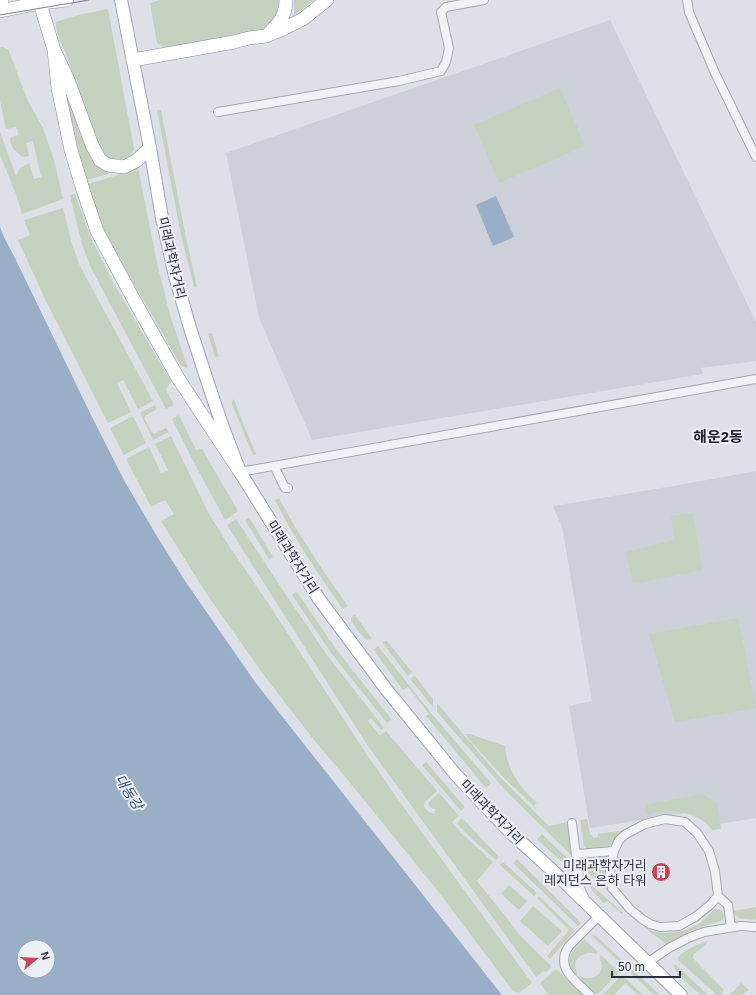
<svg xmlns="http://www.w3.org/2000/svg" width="756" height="995" font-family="Helvetica,'Noto Sans KR',sans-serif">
<rect width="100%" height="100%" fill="#dde1e7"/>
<!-- built -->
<path fill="#cbd0d9" d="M610 20 756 322V361L701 368 703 374 312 440 259 318 226 153Z
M756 471V818L712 825 706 810 590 828 569 706 592 701 562 527 553 506 679 485Z"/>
<!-- green -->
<path fill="#c3d1be" d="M160 0H281L279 13 266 28 170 48 163 47 157 43 150 3Z
M294 0H314L296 14H294Z
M108 9 134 149 131 155 124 159H111L106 157 97 144 66 54 59 39 56 27V22L78 15Z
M2 47 8 49 28 101 43 128 54 160 63 199 22 214 16 194 0 155V132L16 176 20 168 29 163 34 179 41 177 33 141 26 143 29 156 23 157C16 152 10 148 10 138L18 135V131L16 127 6 129 0 101V48Z
M560 88 585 146 499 183 474 125Z
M67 97C74 114 87 158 100 168 103 170 108 171 111 173L86 180 82 167Z
M157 110H161L185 233 197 286 194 287 181 235Z
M138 168 157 263 170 315 188 368 184 367 180 364 112 246 101 223 88 184 118 175 121 172Z
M75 194 91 238 114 284 171 381 166 390 174 405 166 409 90 266 81 241 70 195Z
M63 208 72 244 80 266 153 401 138 409 123 380 117 383 131 412 108 423 46 301 18 240 30 235 24 220Z
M212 333 219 356 215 357 208 334Z
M234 399 241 418 256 454 253 455 232 404V402Z
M155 405 157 409 145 416V417L144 418 152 433H153L154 434 166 428 169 432 153 440 140 413Z
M179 415 196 450 202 449 238 511 225 520 191 457 172 419Z
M133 416 146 443 124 455 110 428Z
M171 436 209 514 231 549 264 597 367 755 402 805 532 983 519 993 513 991 437 890 347 779 314 740 263 674 206 593 161 521 174 514 165 500 151 507 126 459 149 447 161 473 168 470 155 444Z
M279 498C299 536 323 571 348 606L343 609C318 574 294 538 275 500Z
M693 513 702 570 633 584 626 552 674 540 671 516Z
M249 517 273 557 269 559 245 520Z
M236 519 288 598 327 655 384 728 381 730 371 718 368 721 380 736 386 731 437 791 424 803V806C426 810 429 813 434 814L435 809 431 808 428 804 429 802 439 793 459 816 452 822 461 833 493 862 477 881 506 917 517 932 552 967 546 972 544 971 536 977 368 746 314 662 227 525Z
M297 592 336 649 392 720 387 723 331 653 292 595Z
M354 615H355L372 639 369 640H367L358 631 351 620 352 617Z
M738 618 756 708 675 722 649 634Z
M387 641 412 672 408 676 382 642Z
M378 646 431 713 491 783 486 788 426 716 429 714 408 687 403 690 375 652 374 649Z
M415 676 433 699V707L410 679Z
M437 703 498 775 549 826 567 822 572 856 507 792 437 712Z
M466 734H470L505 746C507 770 520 787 537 803L534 806 506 780 468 738Z
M426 762 465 807 461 811 422 765Z
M703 794 717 803 721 829 712 830C709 827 707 823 703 821 687 810 664 809 646 815L645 805Z
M462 818 499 857 496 860C482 848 469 837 457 823Z
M587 819 590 835H592L593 838 598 837V834L624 830 614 845 587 849 584 846 580 820Z
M542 834 569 860 567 862H562L537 839Z
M605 857 608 858V860L607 872 626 908 588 873C584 856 591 858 605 857Z
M517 859 581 923 578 926 513 863Z
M503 862 537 893 534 896 500 865Z
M589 883 623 913 622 914 607 901 604 903 593 892 589 884Z
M509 885 527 901 519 910 501 894Z
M539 896 575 931 550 959 547 956 569 930 537 898Z
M533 906 562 931 548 946 520 921Z
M756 907V920C748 919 736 921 733 911Z
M714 909C721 909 726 912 723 920L704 926 688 932 669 944H666L649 931 632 915C637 919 646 929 652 931 668 936 693 931 705 919 708 916 711 912 714 909Z
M590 934 596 936 660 995H654Z
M584 939 598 952 596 954C583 950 569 960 578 974L576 975C562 960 572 951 584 939Z
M708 941 705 945 693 955V958L724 990 722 995H717L677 959C684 949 697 945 708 941Z
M601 955 619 972 597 995 578 977 580 976C594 983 608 971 599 958Z
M675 964 708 995H701C694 989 675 975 674 966Z
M556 969 584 995H549L540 983Z
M622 975 643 995H638L625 983 614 995H603Z
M741 983 749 990 743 994 738 995H730Z"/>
<!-- water -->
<path fill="#98afc7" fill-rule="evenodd" d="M496 196 514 237 493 246 476 205Z
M0 227 5 239 15 258 91 415 125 482 158 538 183 578 255 682 502 995H0ZM24 947H48V971H24Z"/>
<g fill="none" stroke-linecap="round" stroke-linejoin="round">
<!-- minor casing -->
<g stroke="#a3a8b1" stroke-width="10">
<path id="minor" d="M687 0 689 12 715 73 756 157
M218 112 399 81 441 71 446 62 449 48 441 12 446 7 484 0
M274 466 285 488H288
M240 472 756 379
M572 823 580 888 585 899
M614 851 610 871V880L612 888 630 909 642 919 650 924 660 927 679 926 695 917 710 905 718 896
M577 854 614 851 619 840 626 834 645 824 665 819 685 822 697 833 709 851 715 871 718 896 728 905 731 927
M647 963 669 948 688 938 704 932 740 926 756 927
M590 995C576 981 554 968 569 946L599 916"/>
</g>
<!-- primary casing -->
<g stroke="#9ca5b2" stroke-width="14">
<path id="primary" d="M121 0 150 148 162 218 175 276 190 328 206 377 221 422 240 472 319 599 386 689 456 775 510 832 553 871 681 995"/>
</g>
<!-- trunk casing -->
<g stroke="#848e9d" stroke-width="14">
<path id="trunk" d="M0 0H2
M39 0 54 50 68 80 92 145 100 160 108 165 124 167 136 161 150 148
M0 11 40 3 67 0
M269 33C279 23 286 16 286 0
M54 50 58 88 71 150 84 193 97 231 134 300 178 378 240 472
M133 60 234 42 249 38 266 36 283 29 303 19 327 0"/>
</g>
<!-- minor -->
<use href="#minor" stroke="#f0f2f5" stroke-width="8"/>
<!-- primary -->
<use href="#primary" stroke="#fff" stroke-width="12"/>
<!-- trunk -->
<use href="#trunk" stroke="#fff" stroke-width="13"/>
<!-- tram -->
<path stroke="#778090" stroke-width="1" d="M0 15 89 0"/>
</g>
<!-- icons -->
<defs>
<g id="building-disc" transform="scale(1)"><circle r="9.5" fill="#cd4156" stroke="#ecf0f5"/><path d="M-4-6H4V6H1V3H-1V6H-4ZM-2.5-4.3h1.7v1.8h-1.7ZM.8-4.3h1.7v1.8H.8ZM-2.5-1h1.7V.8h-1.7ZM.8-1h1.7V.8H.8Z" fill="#fff"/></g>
</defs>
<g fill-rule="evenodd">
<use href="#building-disc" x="661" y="872"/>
</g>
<g text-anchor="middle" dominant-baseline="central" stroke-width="4" stroke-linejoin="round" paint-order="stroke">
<!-- street labels -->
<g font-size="13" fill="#272f3d" stroke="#ecf0f5">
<text transform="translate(172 258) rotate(77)">미래과학자거리</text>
<text transform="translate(293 557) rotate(58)">미래과학자거리</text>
<text transform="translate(492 812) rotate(46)">미래과학자거리</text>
</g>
<!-- poi labels -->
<g font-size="13" fill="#272f3d" stroke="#ecf0f5" text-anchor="end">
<text x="647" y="865">미래과학자거리<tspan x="647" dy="15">레지던스 은하 타워</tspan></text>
</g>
<!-- water labels -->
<g font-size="14" font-style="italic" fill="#314d71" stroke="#ecf0f5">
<text transform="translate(129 792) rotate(58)">대동강</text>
</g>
<!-- quarter labels -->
<g font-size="15" font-weight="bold" fill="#19202e" stroke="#ecf0f5">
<text x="718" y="436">해운2동</text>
</g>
</g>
<!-- north arrow -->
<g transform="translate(36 959) rotate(72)"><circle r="19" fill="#ecf0f5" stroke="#9da3ab"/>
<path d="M0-3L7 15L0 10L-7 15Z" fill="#cd4156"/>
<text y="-6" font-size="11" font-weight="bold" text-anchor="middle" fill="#272f3d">N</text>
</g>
<!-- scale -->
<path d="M612 971v6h68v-6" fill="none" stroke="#272f3d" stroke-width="2"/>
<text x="618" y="971" font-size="12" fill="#272f3d" stroke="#ecf0f5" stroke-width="3" paint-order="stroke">50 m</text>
</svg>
